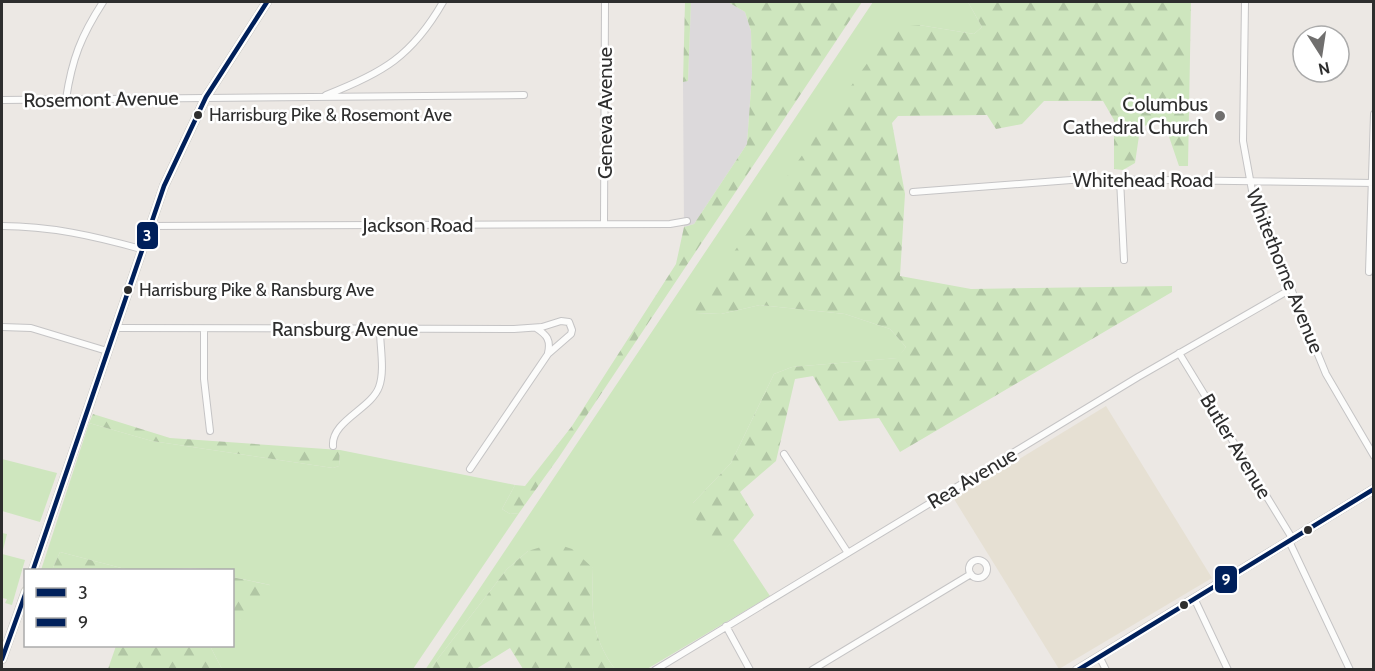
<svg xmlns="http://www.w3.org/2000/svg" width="1375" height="671" font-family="Cabin,sans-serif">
<defs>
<pattern id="forest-firs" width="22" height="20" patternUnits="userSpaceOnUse" patternTransform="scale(1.5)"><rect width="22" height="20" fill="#cee6be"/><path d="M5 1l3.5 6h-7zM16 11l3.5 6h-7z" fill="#b1c6a4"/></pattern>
</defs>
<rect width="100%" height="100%" fill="#ece8e4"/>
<!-- industrial -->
<path fill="#dcd9db" d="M691 2H728L745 12 751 31 752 74 747 144 694 224 684 227 683 82 688 81Z"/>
<!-- education -->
<path fill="#e6e0d3" d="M1106 406 1212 578 1059 669 954 499Z"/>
<!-- grass -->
<path fill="#cee6be" d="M873 2H968L982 27 974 34 919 25 696 313 721 314 760 305 845 314 890 329 906 347 898 358 792 367 774 374 731 463 693 503 722 553 733 540 770 596 647 669H615C590 635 592 609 593 568L528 551 507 569 430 669 425 670Z
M89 423 152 441 333 468 339 466 340 450 515 485 502 509 510 514 519 513 413 669H222L210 646H232L233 620H240L270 585 233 577 232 570 190 568 129 570 60 552 52 570H41Z
M2 459 57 473 40 522 2 511Z
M2 533 7 534 2 554 25 560 12 605 5 603 7 599 2 598Z"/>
<!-- forest -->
<path fill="url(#forest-firs)" d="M685 2H691L688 81 683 82Z
M728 2H862L559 457 519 513 510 514 502 509 515 485 525 486 572 426 676 264 684 227 694 224 747 144 752 74 751 31 745 12Z
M968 2H1191L1188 166H1179L1164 122 1153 121 1140 129 1135 163 1123 170 1114 169V120L1103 101H1044L1022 124 996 129 987 115 898 116 892 123 905 194 900 276 971 289 1172 286V292L900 452 879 418 839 421 813 376 795 379 776 461 740 492 754 515 722 554 693 515V503L731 463 774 374 792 367 897 358 906 347 890 329 845 314 760 305 721 314 696 313 695 307 892 28 919 25 974 34 982 27Z
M93 414 170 438 340 450 339 466 333 468 152 441 89 423Z
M554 543 572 549 593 568C592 609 590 635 615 669H523L510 648 476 669H430L507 569 528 551Z
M60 552 129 570H52Z
M232 577 270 585C265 604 255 622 233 620Z
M116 646H210L222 669H108Z"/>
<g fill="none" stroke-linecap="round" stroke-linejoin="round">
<!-- street casing -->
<g stroke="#c5c4c5" stroke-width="8">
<path id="street" d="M1245 2 1243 141 1253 196 1326 374 1374 456
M326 95C383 73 412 56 443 2
M66 99C72 59 81 36 103 2
M2 100 524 95
M1120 179 1124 260
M913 192 1084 179 1374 183
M604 224 605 2
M2 226C50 226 94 236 141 249
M149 226 670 224 687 221
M1369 272 1374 114
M2 327 31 328 107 351
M115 328 514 329 542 327 561 321 569 322 572 330 571 334 548 354 470 469
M536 328C547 335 551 340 548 353
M204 329V379L210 431
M1179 353 1292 538
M333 446C331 421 371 409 379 387 385 371 380 347 380 330
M784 454 848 553
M1289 541 1350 670
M969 569a9 9 0 1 1 18 0a9 9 0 1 1-18 0Z
M1194 598 1228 670
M726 626 750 670
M1099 656 1106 670
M655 670 1138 377 1291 289
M812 670 971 574"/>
</g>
<!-- secondary casing -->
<g stroke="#c5c4c5" stroke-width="10">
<path id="secondary" d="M1077 670 1374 489"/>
</g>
<!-- primary casing -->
<g stroke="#c6c5c4" stroke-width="10">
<path id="primary" d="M33 570 164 186 206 97 267 2
M2 659 26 591"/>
</g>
<!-- street -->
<use href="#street" stroke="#fcfcfb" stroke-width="6"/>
<!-- secondary -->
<use href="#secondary" stroke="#fcfcfb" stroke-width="9"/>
<!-- primary -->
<use href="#primary" stroke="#e8e4d6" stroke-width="9"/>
<!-- bus-1 casing -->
<g stroke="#fff" stroke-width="9">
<path id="bus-1" d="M33 570 164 186 206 97 267 2
M2 659 26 592"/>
</g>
<!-- bus-2 casing -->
<g stroke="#fff" stroke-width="9">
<path id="bus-2" d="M1078 670 1374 489"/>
</g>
<!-- bus-1 -->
<use href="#bus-1" stroke="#00205b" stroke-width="4.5"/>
<!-- bus-2 -->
<use href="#bus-2" stroke="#00205b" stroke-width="4.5"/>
</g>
<!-- markers -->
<g fill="#2e2e2e" stroke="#fff" stroke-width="2">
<circle cx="198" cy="115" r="5"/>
<circle cx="128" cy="290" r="5"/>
<circle cx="1308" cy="530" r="5"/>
<circle cx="1184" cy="605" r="5"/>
</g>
<circle fill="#706f6e" stroke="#fff" stroke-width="2" cx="1220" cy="116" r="6"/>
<g text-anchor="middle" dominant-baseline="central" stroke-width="5" stroke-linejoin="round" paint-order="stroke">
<!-- bus labels -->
<g font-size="18" fill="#2e2e2e" stroke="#fff" text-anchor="start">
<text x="209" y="115">Harrisburg Pike &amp; Rosemont Ave</text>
<text x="139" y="290">Harrisburg Pike &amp; Ransburg Ave</text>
</g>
<!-- street labels -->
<g font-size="20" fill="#2e2e2e" stroke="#fff">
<text transform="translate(101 99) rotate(-1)">Rosemont Avenue</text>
<text transform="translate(605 113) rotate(-90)">Geneva Avenue</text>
<text x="1143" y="180">Whitehead Road</text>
<text x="418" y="225">Jackson Road</text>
<text transform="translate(1285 271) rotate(68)">Whitethorne Avenue</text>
<text x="345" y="329">Ransburg Avenue</text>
<text transform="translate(1236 446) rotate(59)">Butler Avenue</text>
<text transform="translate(972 478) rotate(-31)">Rea Avenue</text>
</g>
<!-- poi labels -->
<g font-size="20" fill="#2e2e2e" stroke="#fff" text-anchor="end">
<text x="1208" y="104">Columbus<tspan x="1208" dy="23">Cathedral Church</tspan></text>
</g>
</g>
<g stroke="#fff" stroke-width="2">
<rect x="136" y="221" width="23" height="29" rx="6" fill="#00205b"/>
<rect x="1214" y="565" width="24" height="29" rx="6" fill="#00205b"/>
</g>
<g font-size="16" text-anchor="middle" font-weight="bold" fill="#fff">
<text x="147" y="241">3</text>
<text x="1226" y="585">9</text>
</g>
<!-- border -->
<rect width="1375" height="671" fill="none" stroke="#2e2e2e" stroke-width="6"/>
<!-- legend -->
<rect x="24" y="569" width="210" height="78" fill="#ffffff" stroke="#ababab" stroke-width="1.5"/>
<rect x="36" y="588" width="30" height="9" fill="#00205b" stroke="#ababab" stroke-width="1.5"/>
<text x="78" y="599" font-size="18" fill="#2e2e2e">3</text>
<rect x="36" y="618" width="30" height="9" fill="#00205b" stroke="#ababab" stroke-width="1.5"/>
<text x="78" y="629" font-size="18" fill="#2e2e2e">9</text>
<!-- north arrow -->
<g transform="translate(1321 54) rotate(168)"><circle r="28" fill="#ffffff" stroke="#ababab" stroke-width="1.5"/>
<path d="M0-4.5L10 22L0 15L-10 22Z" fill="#706f6e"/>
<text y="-9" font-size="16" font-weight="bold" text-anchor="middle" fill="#2e2e2e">N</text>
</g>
</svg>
